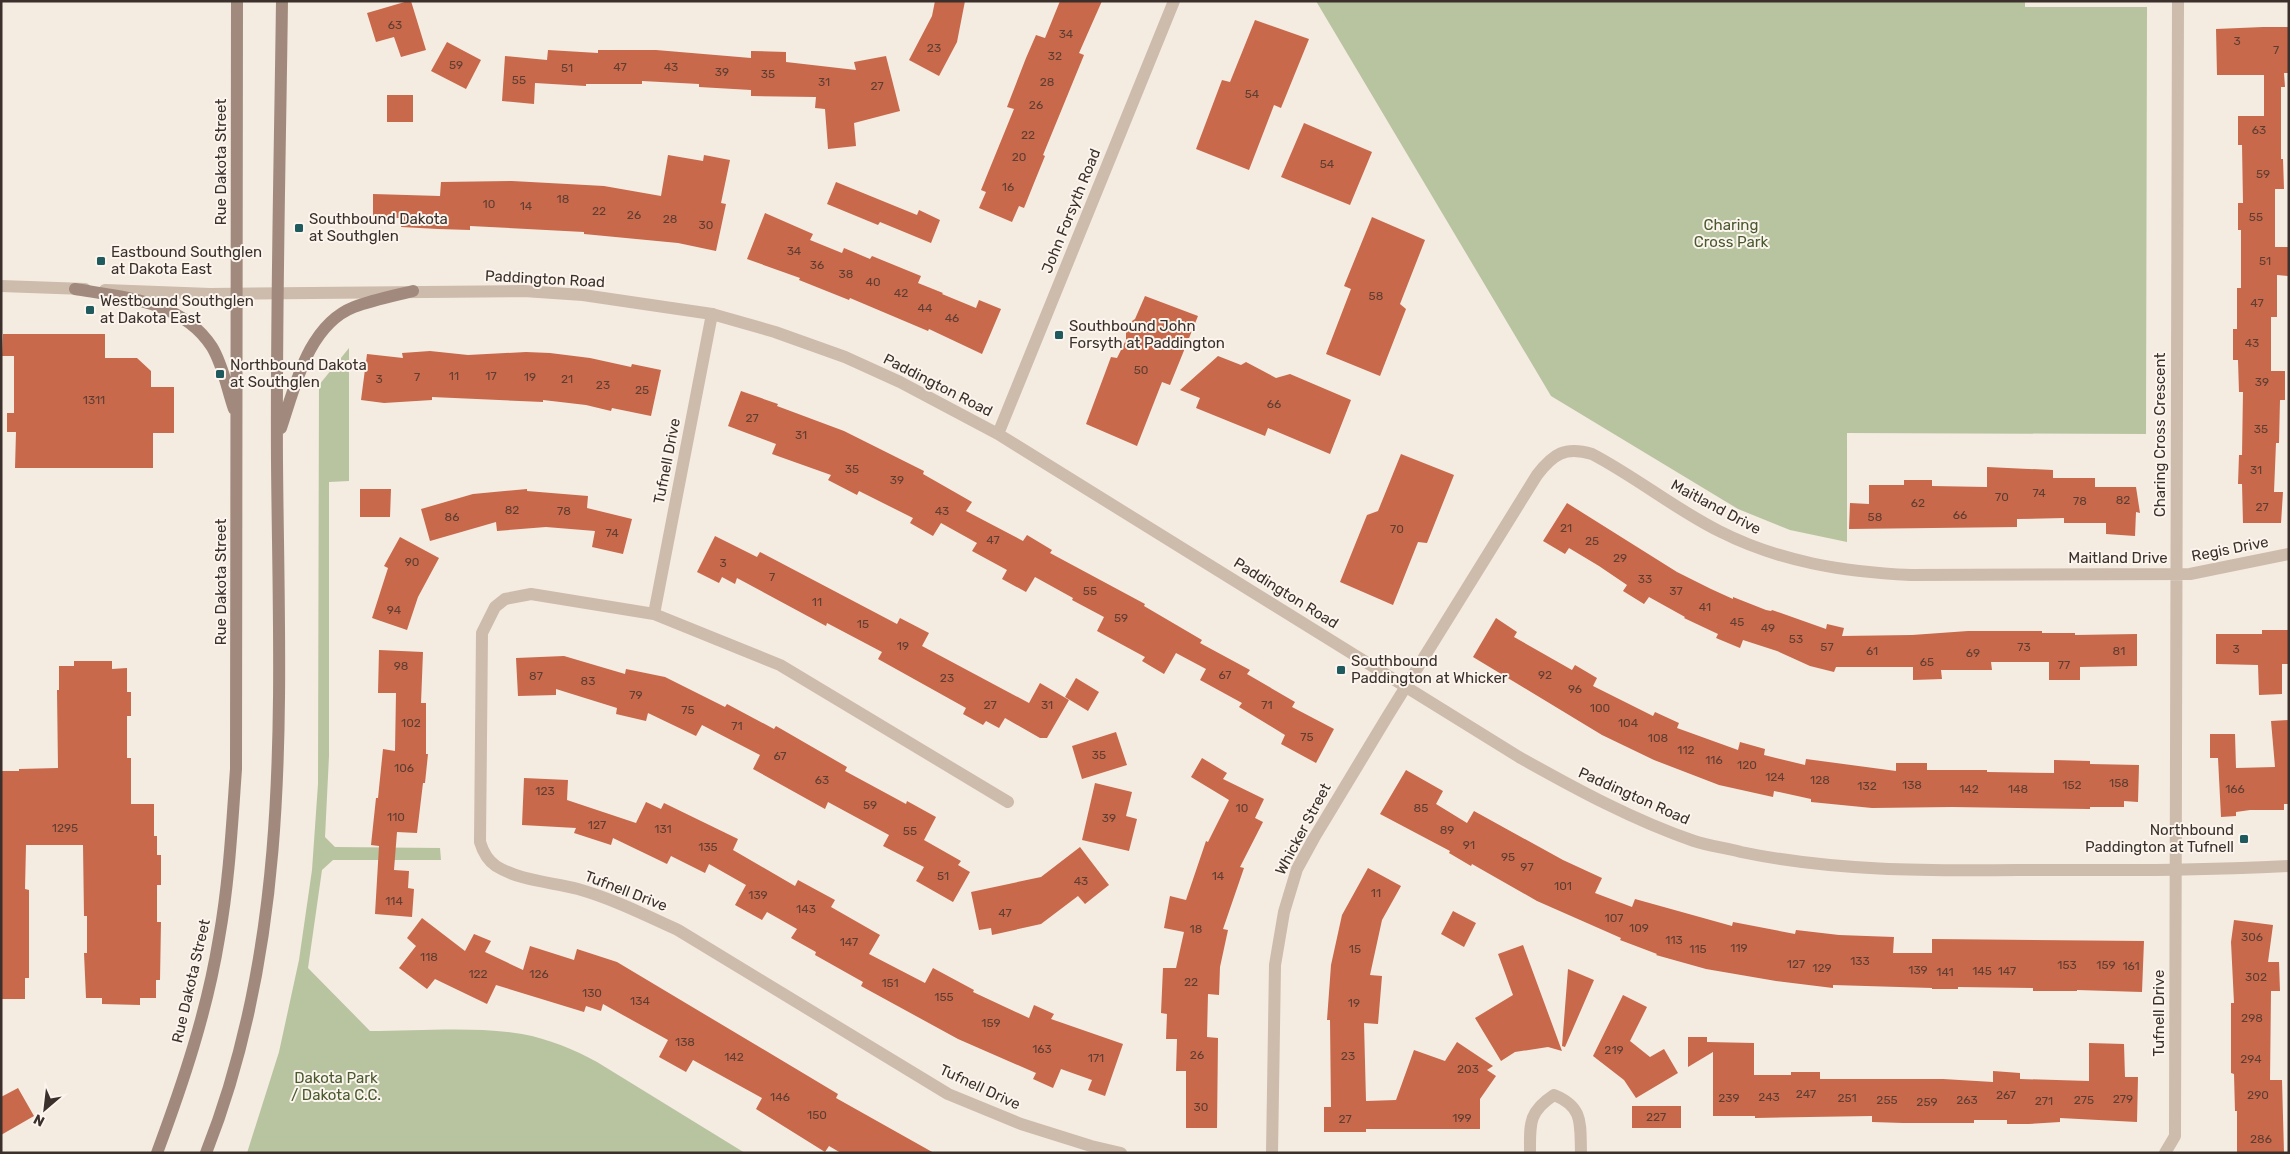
<svg xmlns="http://www.w3.org/2000/svg" width="2290" height="1154" font-family="Rubik,sans-serif">
<rect width="100%" height="100%" fill="#f4ebe1"/>
<!-- green -->
<path fill="#b8c4a0" d="M1316 1H2025V7H2147L2146 434 1847 433V542L1790 530 1738 509 1551 396Z
M349 348V481L329 482V756L325 837 335 847 440 848 441 860H333L322 870 308 968 370 1031C418 1031 475 1026 522 1034 549 1039 573 1049 597 1062L745 1153H247L279 1052 299 960 312 870 318 784 319 385Z"/>
<!-- building -->
<path fill="#c8694b" d="M408 1H411L426 50 401 57 394 37 376 42 367 13Z
M935 1H965L957 42 939 76 909 60 932 16Z
M1060 1H1102L1079 53 1084 55 1043 155 1045 156 1034 183 1024 208 1019 206 1012 222 979 208 986 192 981 190 1014 109 1007 107 1026 58 1036 35 1045 38Z
M1255 20 1309 39 1281 108 1274 105 1249 170 1196 149 1222 80 1230 82Z
M2263 27H2289V73H2284L2285 87H2281V159H2283L2284 189H2275V247H2288V276L2277 275V317H2271V371H2285V400H2280L2279 443H2276L2274 492H2283L2281 523H2243L2242 484H2238L2239 455H2242L2243 392H2239L2238 360H2233V329H2237V288H2241V230H2238V203H2243L2242 145H2238V116H2264V75H2217L2216 29Z
M447 42 481 60 466 89 431 71Z
M548 50 598 53V50H656L751 58V51L786 52V62L856 70 854 62 886 56 900 111 854 123 856 146 828 149 825 109 815 108 816 97 751 96V90L699 87V84L642 81V84H586V86L535 83 534 104 502 101 505 56 547 60Z
M387 95H413V122H387Z
M1304 123 1372 152 1350 205 1281 177Z
M668 155 703 161 704 155 730 160 721 203 726 204 716 251 678 243 584 234V232L470 226V230L438 229 401 227 402 218H373V194L440 196 441 182 512 181 604 186 661 196Z
M836 182 917 215 919 210 940 220 931 243 880 222 878 225 827 204Z
M765 213 813 234 810 240 842 253 844 248 870 259 872 256 921 276 918 283 943 293 942 294 976 308 979 300 1001 309 982 354 929 329 928 331 850 298 849 300 799 280 800 278 747 259Z
M1372 217 1425 240 1400 304 1406 309 1380 376 1326 354 1351 289 1344 286Z
M1145 296 1198 316 1170 385 1162 382 1137 446 1086 424 1111 357 1117 358 1126 340V331L1132 321 1135 319Z
M3 334H105V358H137L151 371V387H174V433H153V468H15L16 432H7V413H14V356H2Z
M430 351 468 355 526 352 550 353 590 358 631 367 632 364 661 370 651 416 612 408 611 411 586 405 543 400V402L432 397V400L384 403 361 400 367 354 403 358 402 353Z
M1218 356 1241 365 1246 362 1276 378 1290 374 1351 400 1330 454 1268 428 1265 436 1196 408 1200 398 1180 390Z
M741 391 778 404 777 406 844 431 924 471 923 474 972 502 966 511 1023 541 1027 535 1052 550 1050 553 1145 604 1144 606 1202 640 1200 643 1250 670 1247 674 1295 702 1292 707 1334 729 1316 763 1281 744 1285 735 1239 707 1242 703 1200 680 1206 669 1176 653 1164 674 1142 661 1145 657 1097 631 1104 617 1072 600 1073 598 1035 577 1026 592 1002 579 1007 570 972 551 977 543 941 523 933 536 910 523 913 518 859 491 857 495 828 480 831 475 772 454 776 444 728 426Z
M1401 454 1454 475 1427 543 1418 542 1393 605 1340 582 1367 515 1378 511Z
M1987 467 2053 470V478H2095V487H2136L2140 513 2136 512 2135 536 2106 534V523H2064V518L2017 519V527L1849 529 1850 503 1869 504V485H1904V480H1932V486L1987 487Z
M360 489H391L390 517H360Z
M527 489V491L588 496 587 508 632 519 623 554 592 547 595 531 546 527 497 531 496 522 430 541 421 509 473 494Z
M1567 503 1677 572 1711 589 1733 599V597L1766 610 1771 611 1772 610 1826 629 1827 624 1844 628 1842 636 1912 635 1968 631H2042V633H2075V635L2137 634V666L2080 667V680H2049V662H1991L1992 670H1941L1942 679 1913 680V667H1836L1834 672 1810 666 1777 651 1743 640 1740 648 1716 638 1718 634 1684 618 1685 617 1649 597 1644 604 1623 591 1627 585 1599 566 1569 548 1565 554 1543 541Z
M715 536 757 557 760 552 897 624 900 618 929 633 922 646 1029 703 1040 683 1069 700 1047 738H1040L1005 718 999 728 986 721 983 725 963 714 966 708 878 659 882 652 827 623 826 626 737 578 735 584 722 577 719 583 697 572Z
M400 537 439 558 418 597 407 630 372 618 388 568 384 566Z
M1496 618 1517 632 1514 637 1572 670 1575 665 1597 678 1593 686 1653 716 1655 712 1679 723 1677 728 1738 750 1740 742 1765 749 1764 755 1805 765 1806 759 1896 771V763H1927V770H1987V772L2054 773V760L2090 761V764L2139 765 2138 802 2124 801V807H2090V809L1952 807 1872 808 1811 802V799L1774 791 1773 797 1719 785 1654 760 1602 735 1473 657Z
M2262 630H2289V664H2282V694L2259 695 2258 665 2216 664V634H2262Z
M379 650 423 652 421 703H426V754H428L425 783H423L417 833 397 832 394 870 409 871 408 888 414 889 412 917 375 914 379 846 371 845 376 798H378L383 749 395 751 396 693H378Z
M564 656 625 674 626 669 665 677 725 707 727 704 774 729 776 726 847 767 845 771 906 804 907 801 936 817 924 840 961 861 958 865 970 872 953 902 916 881 924 867 883 846 889 835 828 802 825 809 753 769 760 755 702 725 696 736 648 713 646 721 616 714 617 708 556 689V695L518 696 516 658Z
M74 661H112V669L127 668V692H131V716H127V758H131V804H154V836H157V855H161V885H157V922H161L160 980H156V998H140V1005L102 1004V998H86L84 953H87V916H84L83 845H26L25 889 29 890V978H25V999H1V771H19V769L58 768 57 690H59V666H74Z
M1076 678 1099 692 1088 711 1065 697Z
M2289 720V804H2284V810H2250L2236 812V816L2221 817 2218 758H2210V734H2235L2236 768 2275 767 2271 721Z
M1116 732 1127 765 1082 779 1072 746Z
M1202 758 1227 773 1223 779 1264 799 1255 818 1263 822 1240 867 1244 868 1223 929 1228 930 1220 967 1219 995 1208 994 1207 1037 1218 1038 1217 1128H1186V1071H1176L1177 1039H1166L1167 1014 1161 1013 1163 968H1176L1184 932 1164 928 1170 896 1186 900 1206 841 1208 842 1229 800 1191 777Z
M1406 770 1443 791 1436 804 1467 823 1474 811 1563 860 1602 878 1595 893 1632 907 1635 899 1732 926 1733 922 1795 934 1796 930 1839 935 1894 937 1893 953H1932V939L2144 941 2142 992 2077 990V991H2033V988L1958 987V989H1932V988L1833 985V988L1776 981 1706 969 1656 955 1657 954 1620 940 1621 938 1537 901 1472 864 1471 866 1449 853 1450 851 1380 814Z
M524 778 568 780 567 800 636 823 646 802 661 809 664 803 738 839 733 850 795 886 798 880 835 900 831 907 880 935 869 954 925 983 933 968 974 990 973 992 1029 1018 1034 1005 1054 1014 1051 1019 1123 1044 1105 1096 1088 1090 1092 1080 1061 1069 1053 1088 1033 1079 1036 1073 958 1039 861 986 863 982 815 955 816 952 791 938 797 929 767 912 762 920 735 905 746 885 709 864 705 873 671 856 667 864 613 838 611 845 574 833 576 828 522 825Z
M1095 783 1132 792 1126 816 1137 819 1129 851 1082 840Z
M1080 847 1109 885 1085 904 1078 896 1041 924 992 935 991 928 979 930 971 892 1041 877Z
M1368 868 1401 886 1382 920 1370 975 1382 976 1378 1024 1364 1023 1366 1101 1396 1100 1414 1050 1445 1061 1457 1042 1493 1066 1487 1070 1496 1076 1480 1099V1129H1366V1132H1324V1107H1331L1330 1020H1327L1331 965 1342 915Z
M1453 911 1476 923 1464 947 1441 934Z
M422 918 465 951 474 934 491 941 485 952 523 970 530 946 574 960 577 949 617 962 838 1094 836 1098 934 1153H841L829 1146 825 1152 756 1109 762 1098 693 1060 686 1072 659 1057 668 1040 603 1004 601 1011 586 1006 584 1012 496 985 487 1004 435 979 427 989 399 968 416 946 407 938Z
M2234 920 2273 925 2268 962H2279L2280 991H2271L2270 1080H2282L2284 1153H2237V1111H2235L2234 1074 2231 1073V1003H2234L2231 942Z
M1523 945 1562 1051 1548 1047 1515 1052 1501 1061 1475 1018 1513 995 1498 954Z
M1568 969 1594 980 1565 1047 1562 1046Z
M1623 995 1647 1007 1630 1041 1650 1057 1664 1049 1678 1073 1636 1098 1624 1080 1593 1056Z
M1688 1037H1707V1042L1754 1043V1075H1791V1072H1820V1079H1943L1993 1082V1071L2020 1073V1079L2089 1081V1043L2124 1044 2125 1077H2138L2137 1122 2060 1118V1122L2028 1124H2007V1120H1974V1123H1903L1872 1122V1116L1755 1118V1116H1713V1052L1688 1067Z
M18 1088 34 1116 1 1135V1097Z
M1632 1106H1681V1128H1632Z"/>
<g fill="none" stroke-linecap="round" stroke-linejoin="round">
<!-- minor -->
<path stroke="#cdbbac" stroke-width="12" d="M654 614 712 314
M1008 802 780 665 654 614 531 594 505 599 495 607 482 633 480 842C483 852 487 860 496 866 520 881 552 882 578 889 613 899 645 915 678 930L948 1094 1021 1124 1091 1146 1121 1153
M1272 1153 1275 965 1284 912 1297 869 1314 838 1387 717 1537 475C1553 454 1565 446 1592 454 1636 477 1675 509 1719 531 1780 562 1844 572 1911 575L2190 574 2289 554
M1530 1153C1530 1124 1528 1112 1554 1095 1584 1107 1580 1124 1581 1153
M2165 1153 2175 1136 2178 1"/>
<!-- tertiary -->
<path stroke="#cdbbac" stroke-width="12" d="M1 286 85 289
M105 290 210 294 524 291 583 295 712 314 775 332 845 357 900 382 998 434 1519 757C1576 789 1633 820 1694 841 1709 846 1726 848 1741 852 1832 871 1925 871 2018 870 2108 870 2199 871 2289 866
M998 434 1174 1"/>
<!-- secondary -->
<path stroke="#a18a7d" stroke-width="12" d="M75 289C123 297 183 301 212 347 223 365 227 389 234 409
M281 428C295 387 308 325 354 307 373 300 393 296 413 291
M157 1153C183 1083 207 1012 219 938 229 883 232 825 236 769L237 1
M206 1153C294 931 279 695 277 462 276 308 280 155 282 1"/>
</g>
<!-- markers -->
<g fill="#1f5a5e" stroke="#fbf5ee" stroke-width="2">
<rect x="294" y="223" width="10" height="10" rx="2.5"/>
<rect x="96" y="256" width="10" height="10" rx="2.5"/>
<rect x="85" y="305" width="10" height="10" rx="2.5"/>
<rect x="1054" y="330" width="10" height="10" rx="2.5"/>
<rect x="215" y="369" width="10" height="10" rx="2.5"/>
<rect x="1336" y="665" width="10" height="10" rx="2.5"/>
<rect x="2239" y="834" width="10" height="10" rx="2.5"/>
</g>
<g text-anchor="middle" dominant-baseline="central" stroke-width="4" stroke-linejoin="round" paint-order="stroke">
<!-- number labels -->
<g font-size="12" fill="#5e3e33">
<text x="395" y="25">63</text>
<text x="1066" y="34">34</text>
<text x="2237" y="41">3</text>
<text x="934" y="48">23</text>
<text x="2276" y="50">7</text>
<text x="1055" y="56">32</text>
<text x="456" y="65">59</text>
<text x="620" y="67">47</text>
<text x="671" y="67">43</text>
<text x="567" y="68">51</text>
<text x="722" y="72">39</text>
<text x="768" y="74">35</text>
<text x="519" y="80">55</text>
<text x="824" y="82">31</text>
<text x="1047" y="82">28</text>
<text x="877" y="86">27</text>
<text x="1252" y="94">54</text>
<text x="1036" y="105">26</text>
<text x="2259" y="130">63</text>
<text x="1028" y="135">22</text>
<text x="1019" y="157">20</text>
<text x="1327" y="164">54</text>
<text x="2263" y="174">59</text>
<text x="1008" y="187">16</text>
<text x="563" y="199">18</text>
<text x="489" y="204">10</text>
<text x="526" y="206">14</text>
<text x="599" y="211">22</text>
<text x="634" y="215">26</text>
<text x="2256" y="217">55</text>
<text x="670" y="219">28</text>
<text x="706" y="225">30</text>
<text x="794" y="251">34</text>
<text x="2265" y="261">51</text>
<text x="817" y="265">36</text>
<text x="846" y="274">38</text>
<text x="873" y="282">40</text>
<text x="901" y="293">42</text>
<text x="1376" y="296">58</text>
<text x="2257" y="303">47</text>
<text x="925" y="308">44</text>
<text x="952" y="318">46</text>
<text x="2252" y="343">43</text>
<text x="1141" y="370">50</text>
<text x="454" y="376">11</text>
<text x="491" y="376">17</text>
<text x="417" y="377">7</text>
<text x="530" y="377">19</text>
<text x="379" y="379">3</text>
<text x="567" y="379">21</text>
<text x="2262" y="382">39</text>
<text x="603" y="385">23</text>
<text x="642" y="390">25</text>
<text x="94" y="400">1311</text>
<text x="1274" y="404">66</text>
<text x="752" y="418">27</text>
<text x="2261" y="429">35</text>
<text x="801" y="435">31</text>
<text x="852" y="469">35</text>
<text x="2256" y="470">31</text>
<text x="897" y="480">39</text>
<text x="2039" y="493">74</text>
<text x="2002" y="497">70</text>
<text x="2123" y="500">82</text>
<text x="2080" y="501">78</text>
<text x="1918" y="503">62</text>
<text x="2262" y="507">27</text>
<text x="512" y="510">82</text>
<text x="564" y="511">78</text>
<text x="942" y="511">43</text>
<text x="1960" y="515">66</text>
<text x="452" y="517">86</text>
<text x="1875" y="517">58</text>
<text x="1566" y="528">21</text>
<text x="1397" y="529">70</text>
<text x="612" y="533">74</text>
<text x="993" y="540">47</text>
<text x="1592" y="541">25</text>
<text x="1620" y="558">29</text>
<text x="412" y="562">90</text>
<text x="723" y="563">3</text>
<text x="772" y="577">7</text>
<text x="1645" y="579">33</text>
<text x="1090" y="591">55</text>
<text x="1676" y="591">37</text>
<text x="817" y="602">11</text>
<text x="1705" y="607">41</text>
<text x="394" y="610">94</text>
<text x="1121" y="618">59</text>
<text x="1737" y="622">45</text>
<text x="863" y="624">15</text>
<text x="1768" y="628">49</text>
<text x="1796" y="639">53</text>
<text x="903" y="646">19</text>
<text x="1827" y="647">57</text>
<text x="2024" y="647">73</text>
<text x="2236" y="649">3</text>
<text x="1872" y="651">61</text>
<text x="2119" y="651">81</text>
<text x="1973" y="653">69</text>
<text x="1927" y="662">65</text>
<text x="2064" y="665">77</text>
<text x="401" y="666">98</text>
<text x="1225" y="675">67</text>
<text x="1545" y="675">92</text>
<text x="536" y="676">87</text>
<text x="947" y="678">23</text>
<text x="588" y="681">83</text>
<text x="1575" y="689">96</text>
<text x="636" y="695">79</text>
<text x="990" y="705">27</text>
<text x="1047" y="705">31</text>
<text x="1267" y="705">71</text>
<text x="1600" y="708">100</text>
<text x="688" y="710">75</text>
<text x="411" y="723">102</text>
<text x="1628" y="723">104</text>
<text x="737" y="726">71</text>
<text x="1307" y="737">75</text>
<text x="1658" y="738">108</text>
<text x="1686" y="750">112</text>
<text x="1099" y="755">35</text>
<text x="780" y="756">67</text>
<text x="1714" y="760">116</text>
<text x="1747" y="765">120</text>
<text x="404" y="768">106</text>
<text x="1775" y="777">124</text>
<text x="822" y="780">63</text>
<text x="1820" y="780">128</text>
<text x="2119" y="783">158</text>
<text x="1912" y="785">138</text>
<text x="2072" y="785">152</text>
<text x="1867" y="786">132</text>
<text x="1969" y="789">142</text>
<text x="2018" y="789">148</text>
<text x="2235" y="789">166</text>
<text x="545" y="791">123</text>
<text x="870" y="805">59</text>
<text x="1242" y="808">10</text>
<text x="1421" y="808">85</text>
<text x="396" y="817">110</text>
<text x="1109" y="818">39</text>
<text x="597" y="825">127</text>
<text x="65" y="828">1295</text>
<text x="663" y="829">131</text>
<text x="1447" y="830">89</text>
<text x="910" y="831">55</text>
<text x="1469" y="845">91</text>
<text x="708" y="847">135</text>
<text x="1508" y="857">95</text>
<text x="1527" y="867">97</text>
<text x="943" y="876">51</text>
<text x="1218" y="876">14</text>
<text x="1081" y="881">43</text>
<text x="1563" y="886">101</text>
<text x="1376" y="893">11</text>
<text x="758" y="895">139</text>
<text x="394" y="901">114</text>
<text x="806" y="909">143</text>
<text x="1005" y="913">47</text>
<text x="1614" y="918">107</text>
<text x="1639" y="928">109</text>
<text x="1196" y="929">18</text>
<text x="2252" y="937">306</text>
<text x="1674" y="940">113</text>
<text x="849" y="942">147</text>
<text x="1739" y="948">119</text>
<text x="1355" y="949">15</text>
<text x="1698" y="949">115</text>
<text x="429" y="957">118</text>
<text x="1860" y="961">133</text>
<text x="1796" y="964">127</text>
<text x="2067" y="965">153</text>
<text x="2106" y="965">159</text>
<text x="2131" y="966">161</text>
<text x="1822" y="968">129</text>
<text x="1918" y="970">139</text>
<text x="1982" y="971">145</text>
<text x="2007" y="971">147</text>
<text x="1945" y="972">141</text>
<text x="478" y="974">122</text>
<text x="539" y="974">126</text>
<text x="2256" y="977">302</text>
<text x="1191" y="982">22</text>
<text x="890" y="983">151</text>
<text x="592" y="993">130</text>
<text x="944" y="997">155</text>
<text x="640" y="1001">134</text>
<text x="1354" y="1003">19</text>
<text x="2252" y="1018">298</text>
<text x="991" y="1023">159</text>
<text x="685" y="1042">138</text>
<text x="1042" y="1049">163</text>
<text x="1614" y="1050">219</text>
<text x="1197" y="1055">26</text>
<text x="1348" y="1056">23</text>
<text x="734" y="1057">142</text>
<text x="1096" y="1058">171</text>
<text x="2251" y="1059">294</text>
<text x="1468" y="1069">203</text>
<text x="1806" y="1094">247</text>
<text x="2006" y="1095">267</text>
<text x="2258" y="1095">290</text>
<text x="780" y="1097">146</text>
<text x="1769" y="1097">243</text>
<text x="1729" y="1098">239</text>
<text x="1847" y="1098">251</text>
<text x="2123" y="1099">279</text>
<text x="1887" y="1100">255</text>
<text x="1967" y="1100">263</text>
<text x="2084" y="1100">275</text>
<text x="2044" y="1101">271</text>
<text x="1927" y="1102">259</text>
<text x="1201" y="1107">30</text>
<text x="817" y="1115">150</text>
<text x="1656" y="1117">227</text>
<text x="1462" y="1118">199</text>
<text x="1345" y="1119">27</text>
<text x="2261" y="1139">286</text>
</g>
<!-- street labels -->
<g font-size="15" fill="#3b302b" stroke="#fbf5ee">
<text transform="translate(221 162) rotate(-90)">Rue Dakota Street</text>
<text transform="translate(1071 211) rotate(-68)">John Forsyth Road</text>
<text transform="translate(545 279) rotate(3)">Paddington Road</text>
<text transform="translate(938 385) rotate(27)">Paddington Road</text>
<text transform="translate(2160 435) rotate(-90)">Charing Cross Crescent</text>
<text transform="translate(667 461) rotate(-79)">Tufnell Drive</text>
<text transform="translate(1716 507) rotate(28)">Maitland Drive</text>
<text transform="translate(2230 549) rotate(-11)">Regis Drive</text>
<text x="2118" y="558">Maitland Drive</text>
<text transform="translate(221 582) rotate(-90)">Rue Dakota Street</text>
<text transform="translate(1286 593) rotate(32)">Paddington Road</text>
<text transform="translate(1634 796) rotate(24)">Paddington Road</text>
<text transform="translate(1303 829) rotate(-62)">Whicker Street</text>
<text transform="translate(626 891) rotate(21)">Tufnell Drive</text>
<text transform="translate(191 981) rotate(-77)">Rue Dakota Street</text>
<text transform="translate(2159 1013) rotate(-90)">Tufnell Drive</text>
<text transform="translate(980 1087) rotate(25)">Tufnell Drive</text>
</g>
<!-- poi labels -->
<g font-size="15" fill="#3b302b" stroke="#fbf5ee" text-anchor="start">
<text x="309" y="219">Southbound Dakota<tspan x="309" dy="17">at Southglen</tspan></text>
<text x="111" y="252">Eastbound Southglen<tspan x="111" dy="17">at Dakota East</tspan></text>
<text x="100" y="301">Westbound Southglen<tspan x="100" dy="17">at Dakota East</tspan></text>
<text x="1069" y="326">Southbound John<tspan x="1069" dy="17">Forsyth at Paddington</tspan></text>
<text x="230" y="365">Northbound Dakota<tspan x="230" dy="17">at Southglen</tspan></text>
<text x="1351" y="661">Southbound<tspan x="1351" dy="17">Paddington at Whicker</tspan></text>
<text x="2234" y="830" text-anchor="end">Northbound<tspan x="2234" dy="17">Paddington at Tufnell</tspan></text>
</g>
<!-- park labels -->
<g font-size="15" fill="#4a5a2e" stroke="#fbf5ee">
<text x="1731" y="225">Charing<tspan x="1731" dy="17">Cross Park</tspan></text>
<text x="336" y="1078">Dakota Park<tspan x="336" dy="17">/ Dakota C.C.</tspan></text>
</g>
</g>
<!-- border -->
<rect width="2290" height="1154" fill="none" stroke="#3b302b" stroke-width="5"/>
<!-- north arrow -->
<g transform="translate(45 1109) rotate(208)" stroke="#fbf5ee" stroke-width="4" paint-order="stroke">
<path d="M0-4L9 19L0 12L-9 19Z" fill="#3b302b"/>
<text y="-8" font-size="14" font-weight="bold" text-anchor="middle" fill="#3b302b">N</text>
</g>
</svg>
